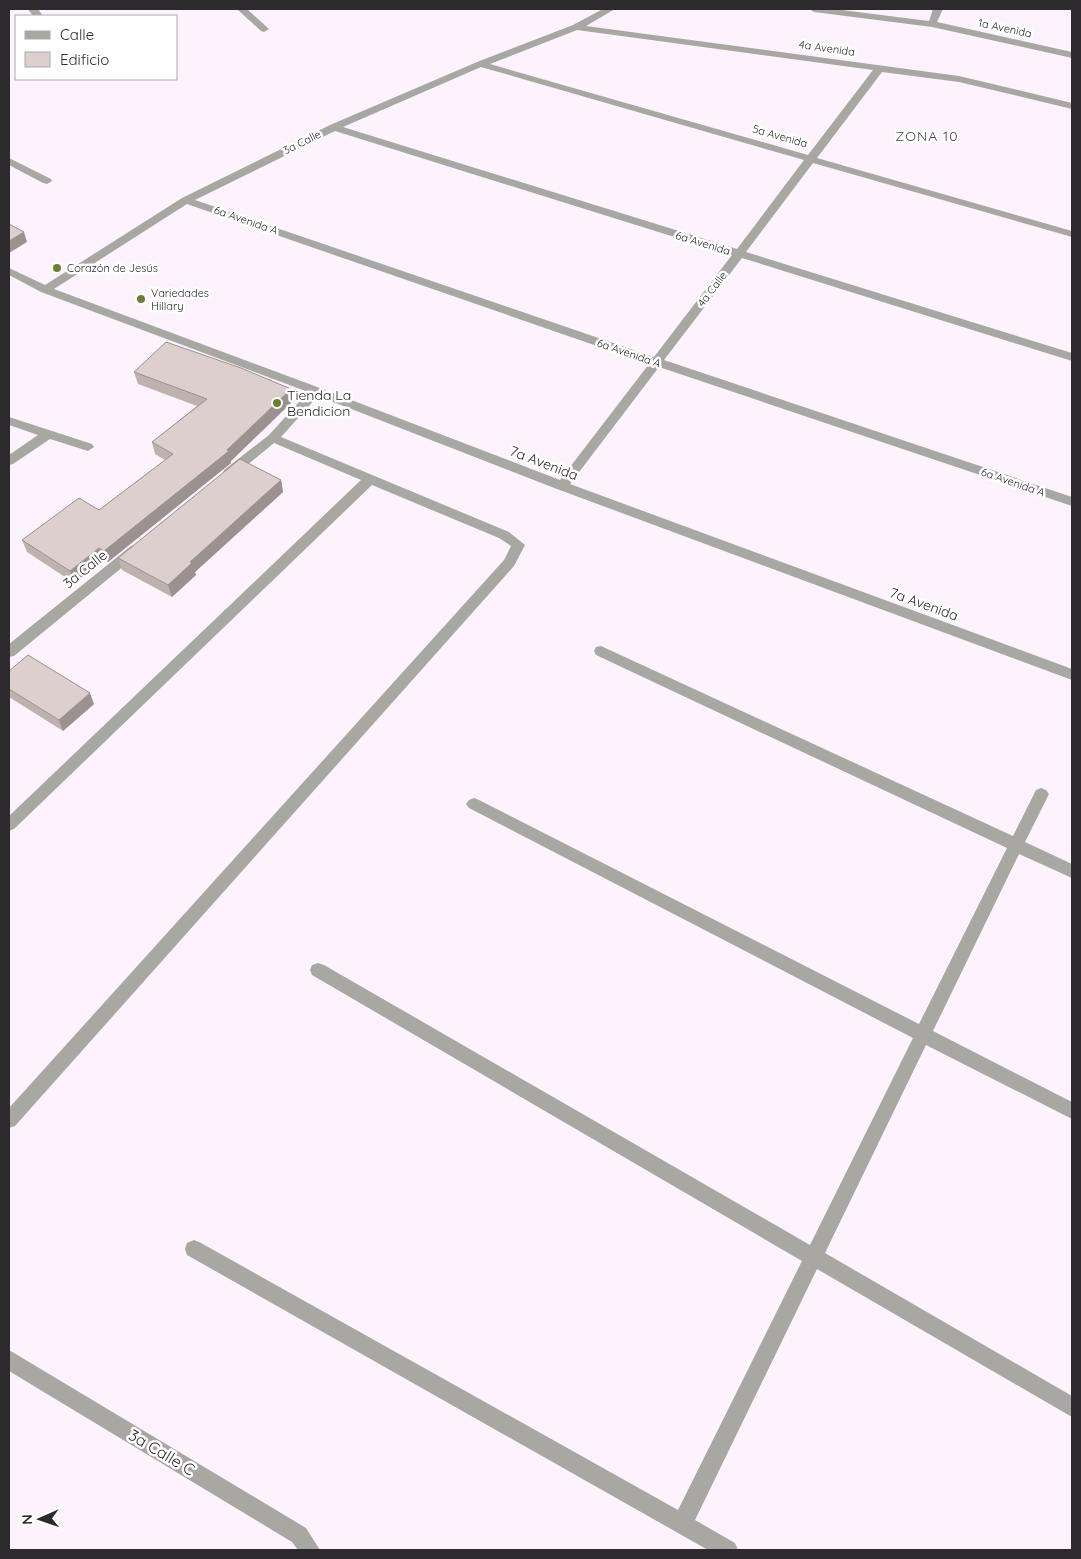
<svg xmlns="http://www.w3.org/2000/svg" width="1081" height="1559" font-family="Quicksand,sans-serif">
<rect width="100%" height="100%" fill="#fdf3fc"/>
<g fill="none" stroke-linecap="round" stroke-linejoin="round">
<!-- minor -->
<path fill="#a9a7a3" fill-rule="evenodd" d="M28 9H38L43 16H33Z
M237 9H247L269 29 264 32 261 31Z
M603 9H615L586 26 959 76 1072 103V109L959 82 882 72 817 158 1072 231V237L813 163 746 252 1072 353V361L742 258 664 360 1072 497V506L659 367 570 484 1072 669V680L557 489 318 396 281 437 509 532 525 545 514 566 15 1126 9 1128V1108L504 560 511 546 499 538 372 485 14 829 9 831V816L361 480 274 443 234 476H224L223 473 224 470 269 435 308 392 41 292 9 275V268L45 285 182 198 330 125 477 62 573 25ZM577 30 873 70 808 155 490 64ZM481 67 804 160 737 249 343 127ZM335 131 732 255 654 357 195 200ZM187 204 649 364 560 480 320 388 54 289Z
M809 9H834L929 21 933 9H943L937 22 1072 52V58L932 27 814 12Z
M9 158 51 179 52 181 47 184 43 183 9 165Z
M9 417 92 444 94 447 88 451 50 439 13 464 9 465V455L38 435 9 425Z
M136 544 141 546 143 549 141 552 14 656 9 657V644L131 546Z
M601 646 1013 836 1036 790 1041 788 1046 790 1049 794 1025 842 1072 864V878L1019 854 933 1031 1072 1102V1119L926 1045 825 1253 1072 1396V1417L817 1269 695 1520 735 1543 738 1550H708L187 1255 185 1249 187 1243 194 1240 201 1243 678 1510 802 1261 312 975 310 970 312 965 318 963 324 965 810 1245 913 1038 469 808 466 804 469 800 474 798 479 800 919 1024 1007 848 596 655 594 651 596 647Z
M9 1350 306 1528 320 1550H298L292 1542 9 1371Z"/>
</g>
<!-- wall -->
<path fill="#beb2b1" d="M134 372 291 389 293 401 231 461V463L108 562 103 560 74 583 27 552 22 540 99 510 165 460 155 454 152 442 197 406 138 384Z
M281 480 283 492 195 572 196 575 172 597 122 570 118 558Z
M9 671 94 704 63 731 9 697Z"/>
<!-- shaded-wall -->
<path fill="#9b9190" d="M24 232 27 242 9 253V241Z
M291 389 293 401 231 461V463L108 562 104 551 227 450Z
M281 480 283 492 195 572 196 575 172 597 168 585 190 562Z
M99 548 103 560 74 583 70 571Z
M90 693 94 704 63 731 59 720Z"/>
<!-- building -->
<path fill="#ddcfce" stroke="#9b9190" d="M9 224 24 232 9 241Z
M166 342 241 368 291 389 227 450 229 451 104 551 99 548 70 571 22 540 79 498 99 510 173 454 152 442 207 399 134 372Z
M240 459 281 480 190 562 192 563 168 585 118 558Z
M28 655 90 693 59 720 9 689V671Z"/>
<!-- markers -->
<g fill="#6f8130" stroke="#fff" stroke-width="2">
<circle cx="57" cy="268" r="5"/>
<circle cx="141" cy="299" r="5"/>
<circle cx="277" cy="403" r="5"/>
</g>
<g text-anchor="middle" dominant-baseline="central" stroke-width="5" stroke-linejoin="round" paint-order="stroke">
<!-- far-street labels -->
<g font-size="11" fill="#2d292c" stroke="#fff">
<text transform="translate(1005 28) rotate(12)">1a Avenida</text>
<text transform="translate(827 48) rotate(8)">4a Avenida</text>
<text transform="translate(780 136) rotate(16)">5a Avenida</text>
<text transform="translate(302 142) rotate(-26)">3a Calle</text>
<text transform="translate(246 220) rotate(19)">6a Avenida A</text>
<text transform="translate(703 243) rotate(17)">6a Avenida</text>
<text transform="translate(712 289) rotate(-53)">4a Calle</text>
<text transform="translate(629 353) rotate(19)">6a Avenida A</text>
<text transform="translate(1013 482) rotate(19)">6a Avenida A</text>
</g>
<!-- far-poi labels -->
<g font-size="11" fill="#2d292c" stroke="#fff" text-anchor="start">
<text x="67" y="268">Corazón de Jesús</text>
<text x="151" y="293">Variedades<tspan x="151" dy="13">Hillary</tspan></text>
</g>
<!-- far-quarter labels -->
<g font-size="14" letter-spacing="1" fill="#4c444b" stroke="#fff">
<text x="927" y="136">ZONA 10</text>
</g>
<!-- poi labels -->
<g font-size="14" fill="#2d292c" stroke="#fff" text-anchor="start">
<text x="287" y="395">Tienda La<tspan x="287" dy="16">Bendicion</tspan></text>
</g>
<!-- street labels -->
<g font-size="14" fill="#2d292c" stroke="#fff">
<text transform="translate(544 463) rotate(21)">7a Avenida</text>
<text transform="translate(85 569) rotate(-39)">3a Calle</text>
<text transform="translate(924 604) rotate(20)">7a Avenida</text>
</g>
<!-- near-street labels -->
<g font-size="16" fill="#2d292c" stroke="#fff">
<text transform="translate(162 1452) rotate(31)">3a Calle C</text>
</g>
</g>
<!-- border -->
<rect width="1081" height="1559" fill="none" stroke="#2d292c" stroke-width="20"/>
<!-- legend -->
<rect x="15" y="15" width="162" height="65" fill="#ffffff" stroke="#aba9ab"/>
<rect x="25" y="31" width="25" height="8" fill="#a9a7a3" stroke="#aba9ab"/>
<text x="60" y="40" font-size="15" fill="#2d292c">Calle</text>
<rect x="25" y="52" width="25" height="15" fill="#ddcfce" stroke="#aba9ab"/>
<text x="60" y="65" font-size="15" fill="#2d292c">Edificio</text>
<!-- north arrow -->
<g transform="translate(40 1519) rotate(268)" stroke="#ffffff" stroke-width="4" paint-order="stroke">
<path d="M0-4L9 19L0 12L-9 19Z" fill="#2d292c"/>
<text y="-8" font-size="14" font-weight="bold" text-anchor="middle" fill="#2d292c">N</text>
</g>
</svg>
